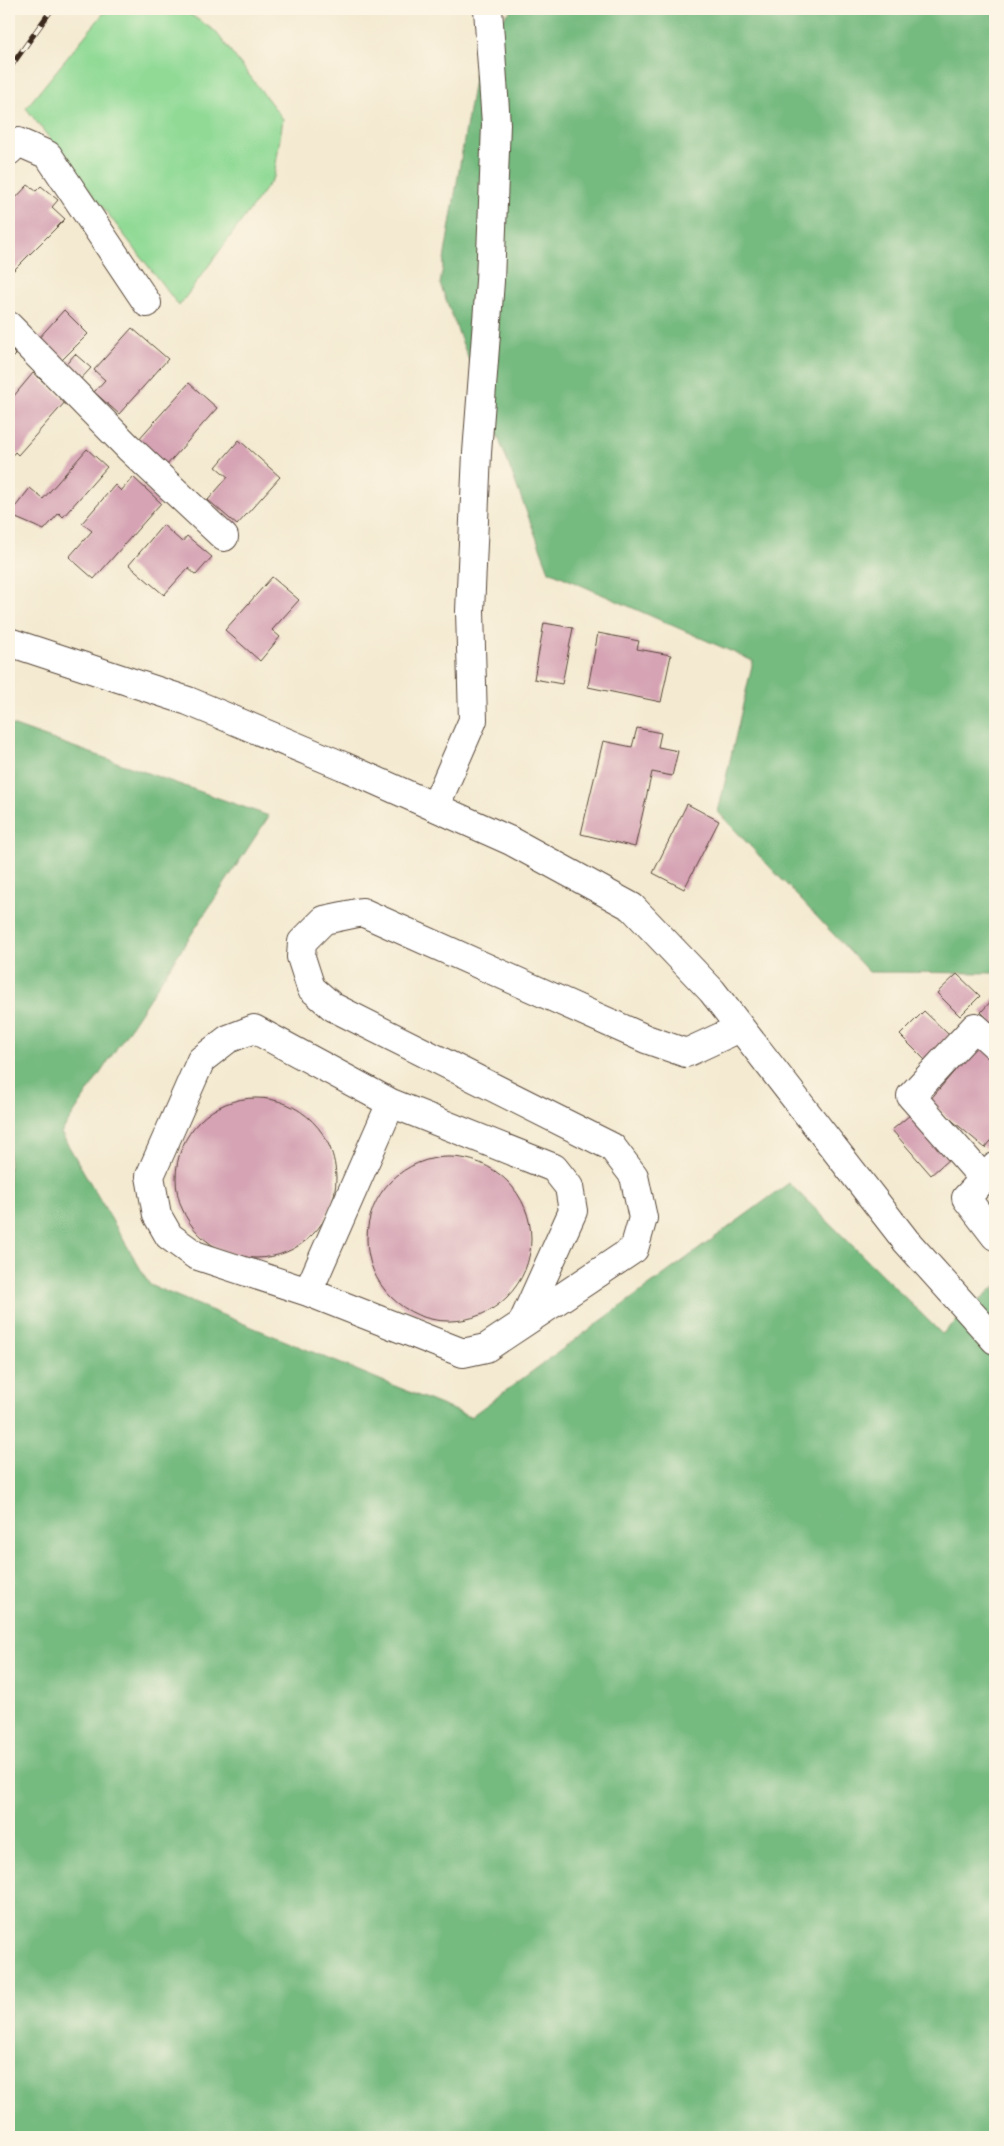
<svg xmlns="http://www.w3.org/2000/svg" width="1004" height="2146" font-family="'Patrick Hand',sans-serif">
<rect width="100%" height="100%" fill="#fcf5e5"/>
<filter id="ink" filterUnits="userSpaceOnUse"><feTurbulence type="fractalNoise" baseFrequency=".02" numOctaves="2"/><feDisplacementMap in="SourceGraphic" scale="10" xChannelSelector="R" yChannelSelector="G"/><feConvolveMatrix kernelMatrix="1 2 1 2 8 2 1 2 1" color-interpolation-filters="sRGB"/></filter>
<filter id="wash" filterUnits="userSpaceOnUse"><feTurbulence type="fractalNoise" baseFrequency=".0096" numOctaves="4" result="noise"/><feDisplacementMap in="SourceGraphic" scale="20" xChannelSelector="R" yChannelSelector="G"/><feGaussianBlur stdDeviation="1.12" result="paint"/><feColorMatrix in="noise" values="0 0 0 0 0 0 0 0 0 0 0 0 0 0 0 0 0 1.4 0 .05"/><feComposite in="paint" operator="in"/></filter>
<g filter="url(#wash)">
<rect width="100%" height="100%" fill="#f4ead1"/>
<!-- green -->
<path fill="#91da96" stroke="#66825a" d="M107 9H182L215 31 283 119 274 177 179 306 26 108Z"/>
<!-- forest -->
<path fill="#74ba7f" stroke="#58724e" d="M513 9H995V973L869 972 718 812 753 661 549 571 440 284 481 38Z
M9 724 269 816 61 1133 150 1285 470 1417 789 1183 942 1334 995 1286V2137H9Z"/>
<g id="blocks">
<!-- building -->
<path fill="#d5a3b4" d="M28 185 36 191 41 186 58 200 52 207 65 219 9 275V205Z
M64 310 88 334 61 361 37 340Z
M132 328 168 359 119 414 94 392 105 380 94 370Z
M9 348 16 355 9 362Z
M75 354 91 368 77 383 62 369Z
M33 373 66 401 18 455 15 452 9 459V393L13 397Z
M189 383 217 408 166 466 137 441Z
M239 440 280 477 237 525 208 500 228 477 216 467Z
M87 449 107 467 63 517 59 513 44 530 9 515 30 488 43 499Z
M133 477 161 503 94 579 69 557 92 531 82 523 115 485 121 491Z
M163 525 182 542 187 536 212 557 196 575 188 568 164 595 129 565Z
M272 577 299 600 272 630 280 637 260 661 225 630Z
M544 623 573 628 562 684 534 679Z
M598 633 639 641 637 649 671 655 661 702 588 687Z
M637 728 661 733 658 747 678 751 672 776 652 772 635 847 581 834 603 741 632 747Z
M687 804 719 821 684 889 653 873Z
M957 974 980 996 960 1016 937 993Z
M995 997V1027L981 1012Z
M924 1011 949 1035 925 1060 900 1035Z
M979 1042 995 1055V1136L985 1148 929 1101Z
M176 1178a80 80 0 1 1 160 0a80 80 0 1 1-160 0Z
M910 1115 949 1159 931 1175 892 1130Z
M367 1239a82 82 0 1 1 164 0a82 82 0 1 1-164 0Z"/>
</g>
</g>
<g filter="url(#ink)">
<use href="#blocks" fill-opacity="0" stroke="#574739" stroke-width="1"/>
<g fill="none" stroke-linecap="round" stroke-linejoin="round">
<!-- minor casing -->
<g stroke="#574739" stroke-width="30">
<path id="minor" d="M9 151 18 142 48 155 147 303
M9 326 129 448 224 537
M9 642 188 701 343 766 511 841 632 907 712 991 906 1241 995 1340
M435 807 473 720 470 611 477 453 490 281 496 124 488 9
M254 1029 391 1103 554 1168 569 1187 573 1211 522 1324 486 1348 463 1353 308 1292 195 1255 169 1236 157 1215 150 1176 201 1060 228 1039Z
M995 1167 966 1198 995 1236
M984 1179 911 1096 975 1027 995 1045
M308 1292 391 1103
M522 1324 634 1249 643 1218 634 1176 612 1147 333 1007 311 988 301 957 302 942 324 920 362 912 646 1039 686 1053 740 1028"/>
</g>
<!-- minor -->
<use href="#minor" stroke="#fff" stroke-width="28"/>
<!-- rail casing -->
<g stroke="#3b2a1e" stroke-width="5.5">
<path id="rail" d="M9 69 52 9"/>
</g>
<!-- rail -->
<use href="#rail" stroke="#fcf5e5" stroke-width="4" stroke-dasharray="11" stroke-linecap="butt"/>
</g>
</g>
<!-- margin -->
<rect width="1004" height="2146" fill="none" stroke="#fcf5e5" stroke-width="30"/>
</svg>
